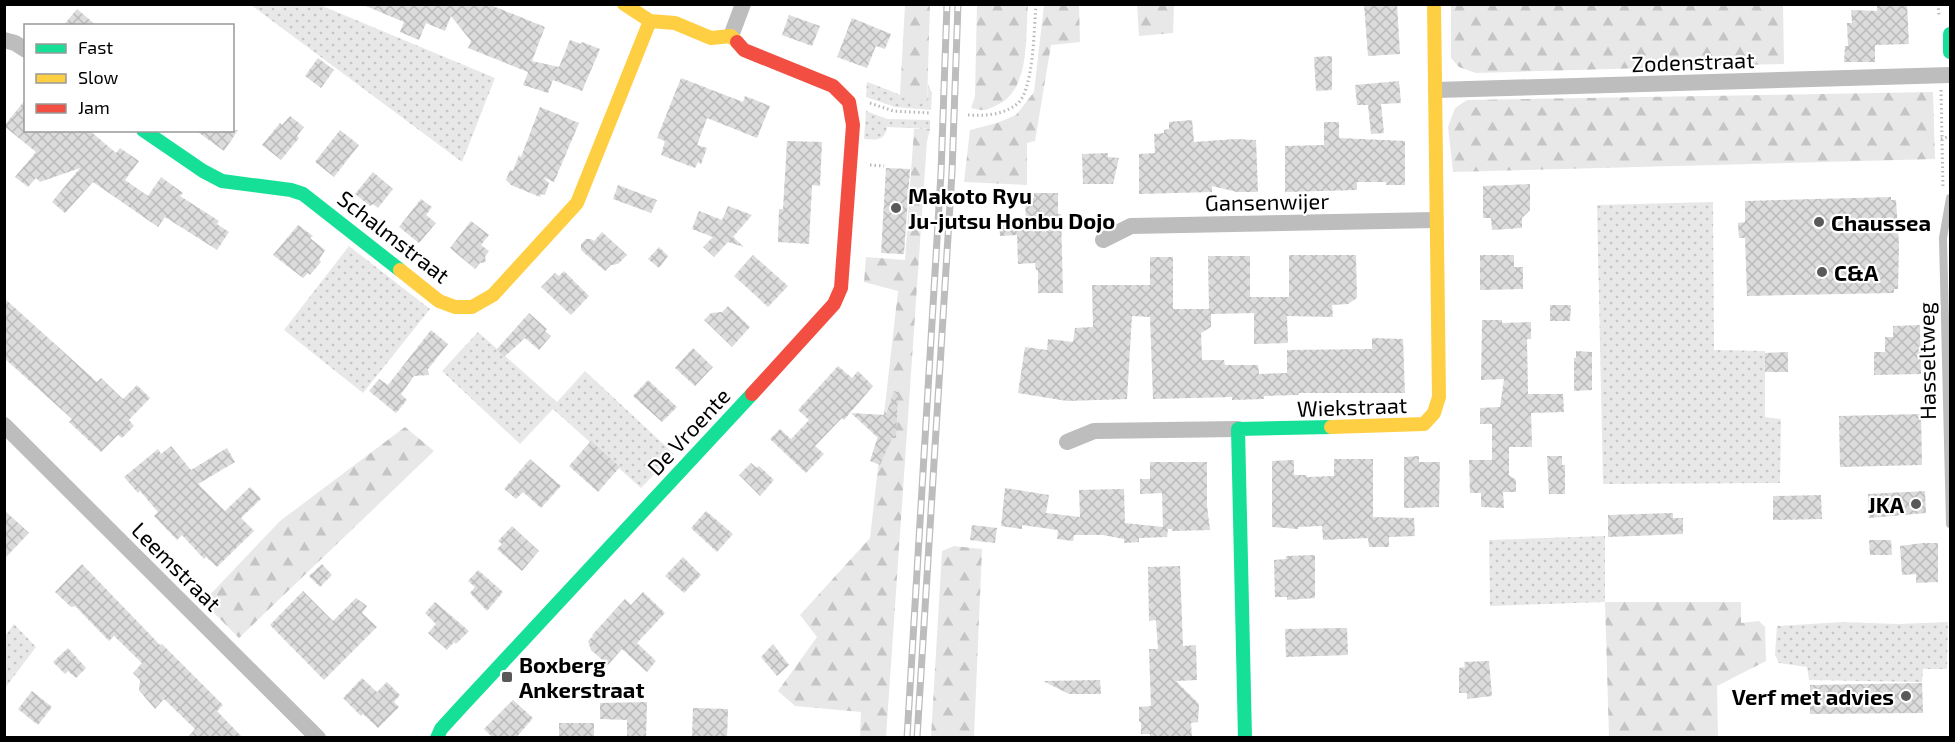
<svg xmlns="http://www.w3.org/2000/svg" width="1955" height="742" font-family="'Exo 2',sans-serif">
<defs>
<pattern id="grass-dots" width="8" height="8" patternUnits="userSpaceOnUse" patternTransform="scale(1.5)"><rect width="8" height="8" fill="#e8e8e8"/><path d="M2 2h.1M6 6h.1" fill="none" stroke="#c5c5c5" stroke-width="1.8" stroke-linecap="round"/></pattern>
<pattern id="forest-firs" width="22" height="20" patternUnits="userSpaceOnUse" patternTransform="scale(1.5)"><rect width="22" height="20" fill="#e8e8e8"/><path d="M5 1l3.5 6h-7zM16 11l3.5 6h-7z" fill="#c5c5c5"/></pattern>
<pattern id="building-cross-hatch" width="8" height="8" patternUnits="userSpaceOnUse" patternTransform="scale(1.5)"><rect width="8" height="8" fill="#dcdcdc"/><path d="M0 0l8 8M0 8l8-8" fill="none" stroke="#bbb"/></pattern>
</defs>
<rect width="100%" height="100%" fill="#fff"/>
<!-- grass -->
<path fill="url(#grass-dots)" d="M251 5H320L495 78 462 162Z
M867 82C888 89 905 99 927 102L928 84 932 93 931 110 895 107 866 97Z
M866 111 887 119 930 120V129L887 127C885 141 876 140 864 139Z
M1713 202 1714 350 1765 351V417L1781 419 1780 483 1603 484 1597 205Z
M349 246 430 309 363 393 284 330Z
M478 332 557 402 585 371 674 454 641 488 553 409 520 444 442 371Z
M1605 536V602L1490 606 1489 540Z
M1843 622 1898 624 1948 622 1947 669H1923L1922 682 1809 680 1807 667 1779 663 1775 655 1777 626Z
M14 624 36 647 5 688V636Z"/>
<!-- forest -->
<path fill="url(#forest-firs)" d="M905 5H930L927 103 904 98 900 94Z
M977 5H1028C1025 37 1031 89 997 105 985 111 984 111 971 108L975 96Z
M1044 5H1079L1080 42 1051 45 1035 141 1027 143V185L964 182 970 130 997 123 1016 115 1034 92Z
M1137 5H1174L1173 33 1139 36Z
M1451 5H1783L1784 64 1476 73 1459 67 1451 58Z
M1933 92 1935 159 1453 172 1448 127 1455 108 1467 100Z
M914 129H930L927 141 886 737H860L861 712 795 706 778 691 817 637 800 615 870 538 898 291 864 282 866 257 905 260Z
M405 427 434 451 239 638 203 602 280 521Z
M954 546 982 549 974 737H931L942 551Z
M1605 602H1741V623L1759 621 1765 627 1766 661 1717 686 1718 737H1609Z"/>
<!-- building -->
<path fill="url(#building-cross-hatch)" d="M361 4H488L545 27 532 61 559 67 570 40 581 44 582 42 600 49 582 91 553 80 548 93 523 85 529 70 528 72 468 48 471 41 451 16 445 31 426 23 419 40 400 32 404 22Z
M1364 4H1397L1400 54 1368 56Z
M1877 4H1907L1909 44 1875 45V62H1844L1845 46H1848L1847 23H1852L1851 10 1877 11Z
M77 9 97 26H63Z
M789 15 820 26 812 46 782 35Z
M852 18 891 34 885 49 876 46 867 68 837 57Z
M1332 56V90L1316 91 1314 57Z
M318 58 334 70 321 88 305 76Z
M681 78 743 102 745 96 770 106 757 138 707 118 697 145 707 148 701 164 698 162 695 168 661 155 665 141 657 138Z
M1399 81 1401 103 1381 104 1384 133 1371 134 1368 105H1357L1355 85Z
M26 99V130H89L116 153 120 148 139 161 125 180 148 196 161 177 183 193 180 196 219 221 217 224 229 232 217 250 165 217 158 227 93 182 65 213 52 202 80 168 40 182 36 178 28 187 15 177 36 152 4 126Z
M540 107 579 123 554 182 543 177 549 183 545 195 541 194 540 197 511 185 506 180 510 170 513 171 519 155 521 157Z
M290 116 304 127 297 136 299 138 281 160 262 145 280 123 282 125Z
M1192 120 1194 142 1236 139 1256 140 1258 192H1237L1212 186V192L1139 194V154L1155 153 1154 134 1164 133V130L1169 129V122Z
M1324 122H1339V138L1405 141V185H1386V182H1357V190L1285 192V146L1324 145Z
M195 130H238L224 151Z
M340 130 359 145 334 177 315 162Z
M787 141 822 142 820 186 812 185 809 244 778 242 779 209H783Z
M1108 153V157L1119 158 1113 184H1083L1082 154Z
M886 168 910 169 904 254 881 253Z
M373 172 393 189 378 208 373 204 370 206 355 194Z
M1530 184V210L1522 218V228L1492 230 1491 218H1483V186Z
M618 185 657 200 651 213 613 199Z
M1034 193H1058V214H1061L1063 293H1038V270H1036L1035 263 1018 264 1017 235 1000 236 999 221 1026 220 1025 198H1034Z
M1891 197V200H1896L1899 245 1898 289H1894V293L1747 296 1745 238H1739L1738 223 1745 222V201Z
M421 199 432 207 426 215 436 223 419 243 399 227Z
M728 206 752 215 733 237 744 247 728 242 714 257 703 247 713 237 692 229 699 211 722 220Z
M471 221 489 235 481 245 489 251 485 257 486 262 480 263 475 269 450 248Z
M298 225 313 236 310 238 325 250 319 260 321 262 310 275 308 273 303 278 273 255Z
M602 232 627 255 618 264 611 265 605 271 581 250V244L586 239H591L594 241Z
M659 247 668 256 659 268 648 259Z
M753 255 788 286 768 307 734 276Z
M1289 255H1356L1357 298 1348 304 1332 305 1333 317 1287 316 1288 343 1254 344V313L1211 314V327L1201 333 1202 360H1224L1225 365H1258L1259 374 1287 373V350L1372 349V338L1403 339 1405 393H1299L1298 395 1264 396V399L1232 400V397L1153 399 1150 317 1132 316 1127 399 1067 401 1018 393 1025 347 1047 350 1048 339 1073 342 1075 328 1093 327 1092 285H1150V257H1173V309H1209L1208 256H1250V297H1289Z
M1480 255H1514V267H1523V289L1480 290Z
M564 271 589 296 571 315 541 287 555 273 559 276Z
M4 298 97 382 101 378 123 399 137 385 150 398 129 420 134 426 122 438 118 435 101 452 69 422 72 419 4 358Z
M1550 305H1571L1570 321H1550Z
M728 306 750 327 732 347 704 320 711 313 722 312Z
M529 313 547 329 545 331 551 336 539 350 525 338 504 357 497 349Z
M1482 320H1502V323L1531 322V339H1527L1528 394H1563L1564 412 1531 413 1532 447H1509V475L1516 480V492H1503L1504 508 1481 507V493H1470L1469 460H1492V424H1480V408L1500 407 1504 379 1481 380Z
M1920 325 1921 374 1874 375V352H1885V337H1893V326Z
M431 330 448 344 428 369 429 375 414 376 401 394 407 400 396 413 369 391 379 379 388 385Z
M693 348 713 367 695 386 675 368Z
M1576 351 1592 352V390L1574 391V358H1576Z
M1788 352V372H1765V353Z
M838 366 852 378 858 371 873 386 844 420 842 418 815 446 824 454 806 473 770 439 780 429 791 439 809 420 798 410Z
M648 380 677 407 662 422 633 396Z
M894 391 898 392 896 438H892L880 465 870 461 878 436 877 437 851 413 886 415Z
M1921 414 1922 465 1840 467 1839 416Z
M591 441 620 467 598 492 569 466Z
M171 446 191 470 227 448 235 462 198 484 225 511 250 487 261 499 241 518 254 531 217 567 206 557 204 559 182 535 177 540 154 516 158 512 140 491 138 493 124 477 158 449 161 454Z
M1419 456V462H1440L1439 507 1404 508V457Z
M1547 456H1562V465H1565V494H1549Z
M530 459 561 486 541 508 523 492 516 499 504 489Z
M1334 459H1373V517L1414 518 1415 536 1389 537V547H1369L1368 538 1323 540 1322 526 1298 527V529L1272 527V461L1294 460V475H1306L1307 477 1334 476Z
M1150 462H1207V506L1210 530 1172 531V529H1168L1167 537 1139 538V542L1124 543V539L1103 535H1074L1073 541 1057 539 1058 530 1022 525V529L1001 526 1005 488 1049 495 1046 513 1080 517 1079 490 1124 489 1125 523 1163 527 1162 493 1140 494V479H1150Z
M751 463 757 468 759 466 774 480 760 496 739 475Z
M1925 491 1926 513 1869 518 1868 494Z
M1821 495 1822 519 1773 520V496Z
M4 510 29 533 4 559Z
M706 511 733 534 717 552 691 528Z
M1673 513V518H1683V534L1608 537V515Z
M972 525 997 528 995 543 970 540Z
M512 526 539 551 522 571 497 549 502 544 498 541Z
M1869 540H1891L1892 555H1870Z
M1923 543H1938V582L1916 583V574L1902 575 1900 546Z
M1315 555V598L1287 600V597H1275L1274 560 1286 559V556Z
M683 557 701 575 684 593 665 576Z
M82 564 160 645 162 644 223 705 217 711 243 738H187L195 729 164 699 155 709 139 690 140 680 133 673 142 663 114 636 109 641 76 607 78 606 71 607 55 592Z
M322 564 332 575 320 587 309 576Z
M1180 566 1183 646 1196 645 1197 680 1176 681 1199 704 1198 722 1191 723 1192 738H1150V734H1141V723L1139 721V707L1151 706 1149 649H1158L1156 620 1149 621 1148 567Z
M478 570 503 592 487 611 470 593 475 587 468 581Z
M303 591 333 621 356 598 367 606 362 613 377 627 324 680 270 625Z
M643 592 665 613 637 643 656 661 647 672 622 649 608 665 591 650 588 641 593 636 592 635 625 599 631 605Z
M435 602 469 631 456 644 454 642 447 650 428 633 436 624 425 613Z
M1347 628 1348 655 1286 657 1285 629Z
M773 644 789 665 777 676 761 657Z
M68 648 86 668 76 678 68 671 65 674 53 662Z
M1489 661 1492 696 1467 699V693H1459V668L1465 667 1464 662Z
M362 678 377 692 387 682 400 695 394 702 399 707 378 728 363 714 361 716 343 698Z
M1100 680 1101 694H1069L1043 681Z
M1922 683 1923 713 1810 714V685Z
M32 691 52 707 38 725 18 709Z
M513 700 533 718 516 738H493L484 729Z
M647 702 646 738H627V720L600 719V703Z
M693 708 728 709 727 738H692Z
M559 723H594V738H559Z"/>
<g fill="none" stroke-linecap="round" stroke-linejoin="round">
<!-- path -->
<path stroke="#b8b8b8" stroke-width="3" stroke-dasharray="1.5 3" stroke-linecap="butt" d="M1938 4 1939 15
M1941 90 1943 189
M870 103 893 111 930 113
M968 115C985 116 1003 115 1017 104 1034 91 1034 26 1036 4
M1941 139 1950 136
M870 165 884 166"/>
<!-- lane -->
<path stroke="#bdbdbd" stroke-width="8" d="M1950 198 1943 238 1950 524"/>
<!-- street -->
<path stroke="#bdbdbd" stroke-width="16" d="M731 36 743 4
M4 40 15 43 26 50
M1436 90 1950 75
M1103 240 1131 226 1435 220
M4 425 318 738
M1067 442 1094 431 1238 429"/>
<!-- fast -->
<path stroke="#16e098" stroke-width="14" d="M1950 34V52
M143 130 203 171 222 181 291 190 303 194 400 270
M437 738 441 729 462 706 752 394
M1245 738 1238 429 1331 427"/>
<!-- slow -->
<path stroke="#ffcf43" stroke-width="14" d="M624 4 650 21 675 23 711 38 731 36 737 42
M400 270 439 301 455 307H472L493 295 577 203 650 21
M1331 427 1424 424 1434 413 1439 397 1434 4"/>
<!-- jam -->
<path stroke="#f24e42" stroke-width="14" d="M737 42 744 50 833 86 849 102 853 125 841 288 834 304 752 394"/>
<!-- rail casing -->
<g stroke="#bdbdbd" stroke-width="7">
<path id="rail" d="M907 738 941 173 947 4
M917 738 952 172 958 4"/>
</g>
<!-- rail -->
<use href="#rail" stroke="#fff" stroke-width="4.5" stroke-dasharray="14" stroke-linecap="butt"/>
</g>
<!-- markers -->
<g fill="#595959" stroke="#fff" stroke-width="2">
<circle cx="896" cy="208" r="6"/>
<circle cx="1819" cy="222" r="6"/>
<circle cx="1822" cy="272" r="6"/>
<circle cx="1916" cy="504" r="6"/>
<rect x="501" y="671" width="12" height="12" rx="3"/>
<circle cx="1906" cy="696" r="6"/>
</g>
<g text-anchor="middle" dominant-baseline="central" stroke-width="4.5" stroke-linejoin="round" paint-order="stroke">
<!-- street labels -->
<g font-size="22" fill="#000" stroke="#fff">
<text transform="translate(1693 61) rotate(-2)">Zodenstraat</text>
<text transform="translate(1267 201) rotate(-1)">Gansenwijer</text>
<text transform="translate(394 236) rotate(38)">Schalmstraat</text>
<text transform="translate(1926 361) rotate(-91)">Hasseltweg</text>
<text transform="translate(1352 406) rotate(-2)">Wiekstraat</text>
<text transform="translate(688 431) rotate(-47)">De Vroente</text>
<text transform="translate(177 566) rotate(45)">Leemstraat</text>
</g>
<!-- poi labels -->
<g font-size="22" font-weight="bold" fill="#000" stroke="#fff" text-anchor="start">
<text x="908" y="195">Makoto Ryu<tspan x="908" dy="25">Ju-jutsu Honbu Dojo</tspan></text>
<text x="1831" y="222">Chaussea</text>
<text x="1834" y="272">C&amp;A</text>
<text x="1904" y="504" text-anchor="end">JKA</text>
<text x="519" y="664">Boxberg<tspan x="519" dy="25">Ankerstraat</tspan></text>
<text x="1894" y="696" text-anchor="end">Verf met advies</text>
</g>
</g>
<!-- border -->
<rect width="1955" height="742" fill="none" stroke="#000000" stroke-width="12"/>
<!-- legend -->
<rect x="24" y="24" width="210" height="108" fill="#ffffff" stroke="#999999" stroke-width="1.5"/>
<rect x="36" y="44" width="30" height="9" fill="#16e098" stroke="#999999" stroke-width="1.5"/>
<text x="78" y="54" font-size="18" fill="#000000">Fast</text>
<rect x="36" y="74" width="30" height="9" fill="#ffcf43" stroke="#999999" stroke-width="1.5"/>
<text x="78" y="84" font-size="18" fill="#000000">Slow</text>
<rect x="36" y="104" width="30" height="9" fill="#f24e42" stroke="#999999" stroke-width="1.5"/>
<text x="78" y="114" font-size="18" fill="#000000">Jam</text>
</svg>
